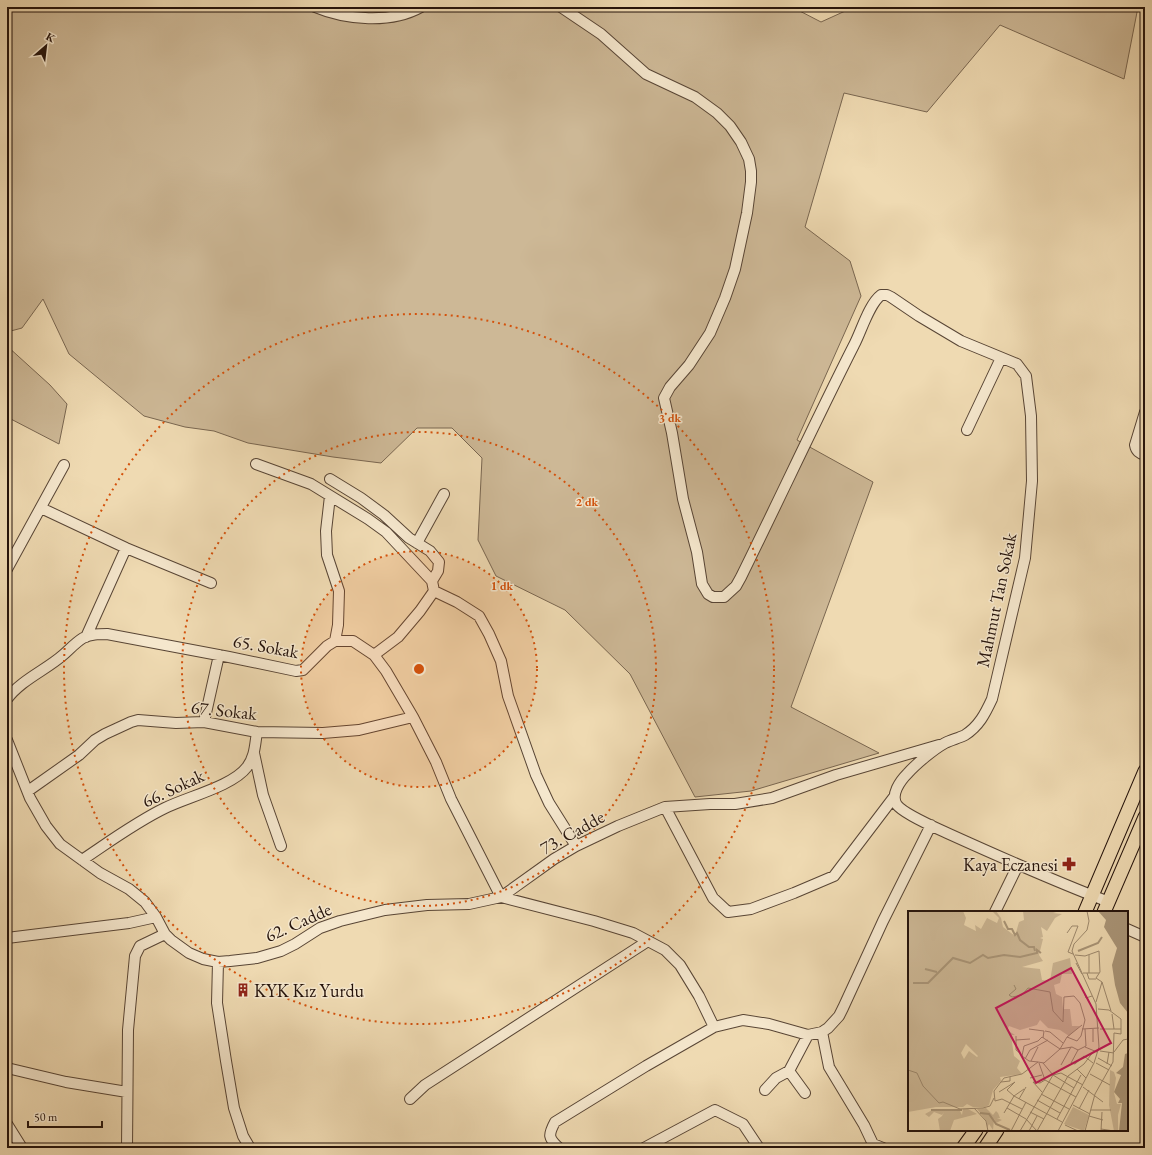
<svg xmlns="http://www.w3.org/2000/svg" width="1152" height="1155" font-family="'EB Garamond',serif">
<rect width="100%" height="100%" fill="#efdab2"/>
<filter id="stains"><feTurbulence type="fractalNoise" baseFrequency=".005" numOctaves="4"/><feColorMatrix values="0 0 0 0 .2 0 0 0 0 .09 0 0 0 0 .02 0 0 0 .5 -.17"/></filter>
<radialGradient id="worn" r=".72"><stop offset=".6" stop-color="#630" stop-opacity="0"/><stop offset="1" stop-color="#630" stop-opacity=".3"/></radialGradient>
<!-- green -->
<path fill="#cdb896" stroke="#796650" d="M7 7H792L821 22 854 7H1138L1124 79 1000 25 927 112 844 93 805 227 850 261 861 296 797 440 873 482 791 707 879 753 751 791 695 797 630 674 565 610 496 576 478 540 482 458 452 428H417L381 463 333 457 248 443 214 431 185 427 144 416 69 354 43 299 22 328 7 332Z
M7 346 50 385 67 404 59 444 7 417Z"/>
<g fill="none" stroke-linecap="round" stroke-linejoin="round">
<!-- minor casing -->
<g stroke="#584535" stroke-width="12">
<path id="minor" d="M315 7C346 20 391 24 421 7
M561 7 601 34 646 74 695 97 717 113 730 126 741 142 749 159 751 171V182L747 213 735 269 725 298 710 333 689 365 670 387 664 398 672 433 683 499 697 552 702 584 708 594 713 597H724L736 586 741 577C779 500 815 422 854 345 861 332 869 304 881 295H887L891 297 919 316 961 341 1017 364 1026 376 1031 416 1032 481 1025 558 992 699C985 714 979 726 965 735 959 738 951 740 945 743 934 749 916 764 908 773 900 781 890 795 897 805 904 814 936 828 947 833 1000 857 1054 881 1109 902
M1145 412 1135 445C1136 451 1139 453 1145 455
M967 430 1001 358
M256 464 311 484 368 519 386 532 432 581 434 591 420 611 398 637 374 655
M330 479 361 498 384 515 409 538 430 551 439 562 438 571 432 581
M330 496 326 531 327 555 339 591 338 625 335 641
M41 508 126 548 211 583
M417 543 444 494
M7 569 64 465
M434 591 457 602 479 616 489 634 501 661 508 696 536 775 549 803 576 846
M86 637 126 548
M7 699C21 680 46 670 63 655 70 649 75 643 83 638 91 634 98 634 107 634L229 657 296 671 303 670 327 646 335 641H353L374 655 386 671 413 717 436 762 451 799 501 897
M204 722 219 655
M7 740 30 798 46 826 60 844 100 873 129 889 145 902 156 917
M254 753 263 795 281 846
M28 791 79 755 95 740 105 734 131 722 138 720 176 723 204 722 257 732 323 733 359 730 413 717
M665 807 713 898 728 912 751 909 794 893 834 876 894 797
M82 860C109 842 136 822 165 808 187 797 233 786 247 767 255 757 255 744 257 732
M501 897 594 921 633 933 665 950 680 965 699 996 714 1027
M995 912 1018 865
M1127 929 1145 937
M7 938 129 923 156 917 165 934 171 940 189 953 203 959 218 962 230 961 257 958 281 951 295 944 320 928 340 921 385 910 427 905 469 904 501 897 554 859 576 846 618 826 665 807 710 804H735L772 798 836 775 939 745
M218 962 217 1003 226 1061 234 1108 243 1136 250 1148
M822 1032 829 1067 864 1125 873 1144 883 1148
M7 1068 66 1082 127 1092
M789 1071 805 1093
M765 1090 776 1078 789 1071 808 1035
M410 1099 425 1085 648 941
M7 1124 22 1148
M127 1148 128 1030 135 956 140 946 165 934
M559 1148C548 1138 548 1135 555 1122L646 1066 714 1027 743 1020 769 1024 808 1035 822 1032 828 1028 839 1016 843 1008 883 921 931 825
M644 1148 715 1110 743 1124 759 1148"/>
</g>
<!-- major casing -->
<g stroke="#25130b" stroke-width="15">
<path id="major" d="M1085 912 1145 771
M1104 912 1145 817
M963 1148 976 1130
M985 1148 997 1130"/>
</g>
<!-- minor -->
<use href="#minor" stroke="#f5e7cd" stroke-width="10"/>
<!-- major -->
<use href="#major" stroke="#efdab2" stroke-width="13"/>
</g>
<!-- distance rings -->
<circle cx="419" cy="669" r="118" fill="#d4520c" fill-opacity=".12"/>
<g fill="none" stroke="#d4520c" stroke-width="2" stroke-dasharray="2 4">
<circle cx="419" cy="669" r="118"/>
<circle cx="419" cy="669" r="237"/>
<circle cx="419" cy="669" r="355"/>
</g>
<!-- icons -->
<defs>
<g id="pharmacy-bare" transform="scale(1.08)"><path d="M-2-6h4v4h4v4h-4v4h-4v-4h-4v-4h4Z" fill="#8f2418" stroke="#f5e7cd" stroke-width="2.5" paint-order="stroke"/></g>
<g id="building-bare" transform="scale(1.08)"><path d="M-4-6H4V6H1V3H-1V6H-4ZM-2.5-4.3h1.7v1.8h-1.7ZM.8-4.3h1.7v1.8H.8ZM-2.5-1h1.7V.8h-1.7ZM.8-1h1.7V.8H.8Z" fill="#8f2418" stroke="#f5e7cd" stroke-width="2.5" paint-order="stroke"/></g>
</defs>
<g fill-rule="evenodd">
<use href="#pharmacy-bare" x="1069" y="864"/>
<use href="#building-bare" x="243" y="990"/>
</g>
<g text-anchor="middle" dominant-baseline="central" stroke-width="3" stroke-linejoin="round" paint-order="stroke">
<!-- street labels -->
<g font-size="18" fill="#25130b" stroke="#f5e7cd">
<text transform="translate(996 600) rotate(-78)">Mahmut Tan Sokak</text>
<text transform="translate(266 646) rotate(10)">65. Sokak</text>
<text transform="translate(224 710) rotate(6)">67. Sokak</text>
<text transform="translate(173 788) rotate(-25)">66. Sokak</text>
<text transform="translate(572 832) rotate(-29)">73. Cadde</text>
<text transform="translate(298 922) rotate(-24)">62. Cadde</text>
</g>
<!-- poi labels -->
<g font-size="18" fill="#25130b" stroke="#f5e7cd" text-anchor="end">
<text x="1058" y="864">Kaya Eczanesi</text>
<text x="254" y="990" text-anchor="start">KYK Kız Yurdu</text>
</g>
</g>
<!-- overview -->
<g transform="translate(908 911)">
<rect width="220" height="220" fill="#efdab2"/>
<path d="M0 0H55L58 7 56 14 68 20 67 14 73 18 79 7 89 12 91 7 85 1 88 0 93 7 95 16 107 25 111 11 116 9 115 0H152L145 2 154 3 147 7 139 20 133 16 135 26 132 27 135 28 131 44 135 50 114 56 132 58 134 69 142 70 145 52 162 47 164 63H154L152 72 146 74 148 83 154 86 155 98H162L164 115H172L161 125 152 119 140 117 132 109 129 114 112 119 101 115 99 119 107 124H103L106 145 112 150 109 157 114 163 92 166 93 170 85 179 81 194 77 196H65L59 193 55 196H28L0 201ZM58 133 70 145 69 146 61 140 56 148 53 142ZM202 159 206 161 208 167 206 182 209 193H213L210 204V220H206L201 194ZM165 196 181 204 176 220 156 213ZM78 197 85 204 88 200 90 202 92 207H89L94 209 88 212 97 217 88 214 86 208 85 219 81 213 79 217V211L69 198ZM26 198H51L54 204 55 198H60L69 203 46 209 42 220H32L30 208 34 205 36 201 34 204 26 201 21 206 17 203Z" fill="#cdb896" fill-rule="evenodd"/>
<path d="M190 0H220V102L212 92 207 74 204 54 209 37 196 16 198 9ZM220 142V220H211L214 192H210L212 188 206 181 213 164 208 162 215 156 217 143Z" fill="#aa9679"/>
<path fill="none" stroke="#aa9679" stroke-width="2" d="M96 10 100 18H104L107 24 109 22 112 29 121 36H126L127 40M170 40 190 32 194 26M17 58 29 61M5 72H20L45 47 62 52 75 44 80 47 96 44 112 46 129 42V39L133 42M23 199H54M72 202 81 203 88 213 102 219"/>
<path fill="none" stroke="#9e8a6f" stroke-width="1" d="M159 22 164 15H170L160 41 165 43M167 44 177 45 191 40 192 61 188 67 194 71 203 100M181 44V62M168 52 174 63M175 62H191M179 62 181 68H188M106 74 108 78 101 84 104 86 114 84 120 77 142 81 145 100 155 111 156 86 166 85M176 81 178 87 184 85M188 91 194 71M204 103 206 118M121 118 136 120 135 127M174 118 191 117M177 118 178 135 170 139 163 152 167 153 176 145 185 152M185 118V131M192 118H213M137 120 142 121 155 132M108 125V139L113 143M159 126 169 130 173 125 177 109 172 92 166 85M108 129 122 128M177 136 189 141M152 138 159 126 174 114M192 140 206 142M206 141 215 129 220 128M190 147 204 155M117 148 122 139 140 129M123 150 130 136M130 151 121 150 114 145 116 135 130 130 134 126 152 138M131 152 137 169 168 186M135 152 145 164 166 177M188 152 201 159M199 153 201 141M153 154 163 136M169 158 178 167M0 159 9 162 15 175 31 192 35 191 52 198 75 197 82 195 86 187M182 163 202 174M122 167 134 164M93 171 102 170V166M175 176 195 191M91 181 107 171 99 179 106 185M134 181 125 171 132 172 137 169M133 183 161 198M106 185 154 211M111 188 118 176M129 189 152 202M165 194 182 203M66 197 78 210 80 220M99 197 118 208 129 220M114 198 94 188 87 190 86 180 96 167 114 163 130 151 136 152 152 138 164 136 170 139M171 198 181 179M183 199H203M122 201 136 208M96 202 106 185 116 178M181 205 195 209M149 208 173 164M157 214 170 220M193 218 206 220M103 220 118 191M112 220 145 164 153 162 175 174M121 220 129 205M129 220 160 165 176 153 185 141M150 220 186 152 191 136 188 93 164 40 166 33 179 19 181 10 179 0M177 220 187 183 205 151 206 122 213 123V108L201 99 190 98M193 220 194 201"/>
<path fill="#c2185b" fill-opacity="0.15" stroke="#c2185b" stroke-width="2" d="M163 57 203 132 128 172 88 97Z"/>
<rect width="220" height="220" fill="none" stroke="#25130b" stroke-width="2"/>
</g>
<circle cx="419" cy="669" r="6" fill="#d4520c" stroke="#f5e7cd" stroke-width="2"/>
<g font-size="12" text-anchor="middle" font-weight="bold" fill="#d4520c" stroke="#f5e7cd" stroke-width="3" stroke-linejoin="round" paint-order="stroke">
<text x="670" y="422">3 dk</text>
<text x="587" y="506">2 dk</text>
<text x="502" y="590">1 dk</text>
</g>
<!-- margin -->
<rect width="1152" height="1155" fill="none" stroke="#efdab2" stroke-width="24"/>
<rect x="8" y="8" width="1136" height="1139" fill="none" stroke="#25130b" stroke-width="2"/>
<rect x="12" y="12" width="1128" height="1131" fill="none" stroke="#25130b"/>
<!-- north arrow -->
<g transform="translate(46 46) rotate(28)" stroke="#f5e7cd" stroke-width="3" paint-order="stroke">
<path d="M0-3L7 15L0 10L-7 15Z" fill="#25130b"/>
<text y="-6" font-size="11" font-weight="bold" text-anchor="middle" fill="#25130b">K</text>
</g>
<!-- scale -->
<path d="M28 1121v6h74v-6" fill="none" stroke="#25130b" stroke-width="2"/>
<text x="34" y="1121" font-size="12" fill="#25130b" stroke="#f5e7cd" stroke-width="3" paint-order="stroke">50 m</text>
<rect width="100%" height="100%" filter="url(#stains)"/>
<rect width="100%" height="100%" fill="url(#worn)"/>
</svg>
